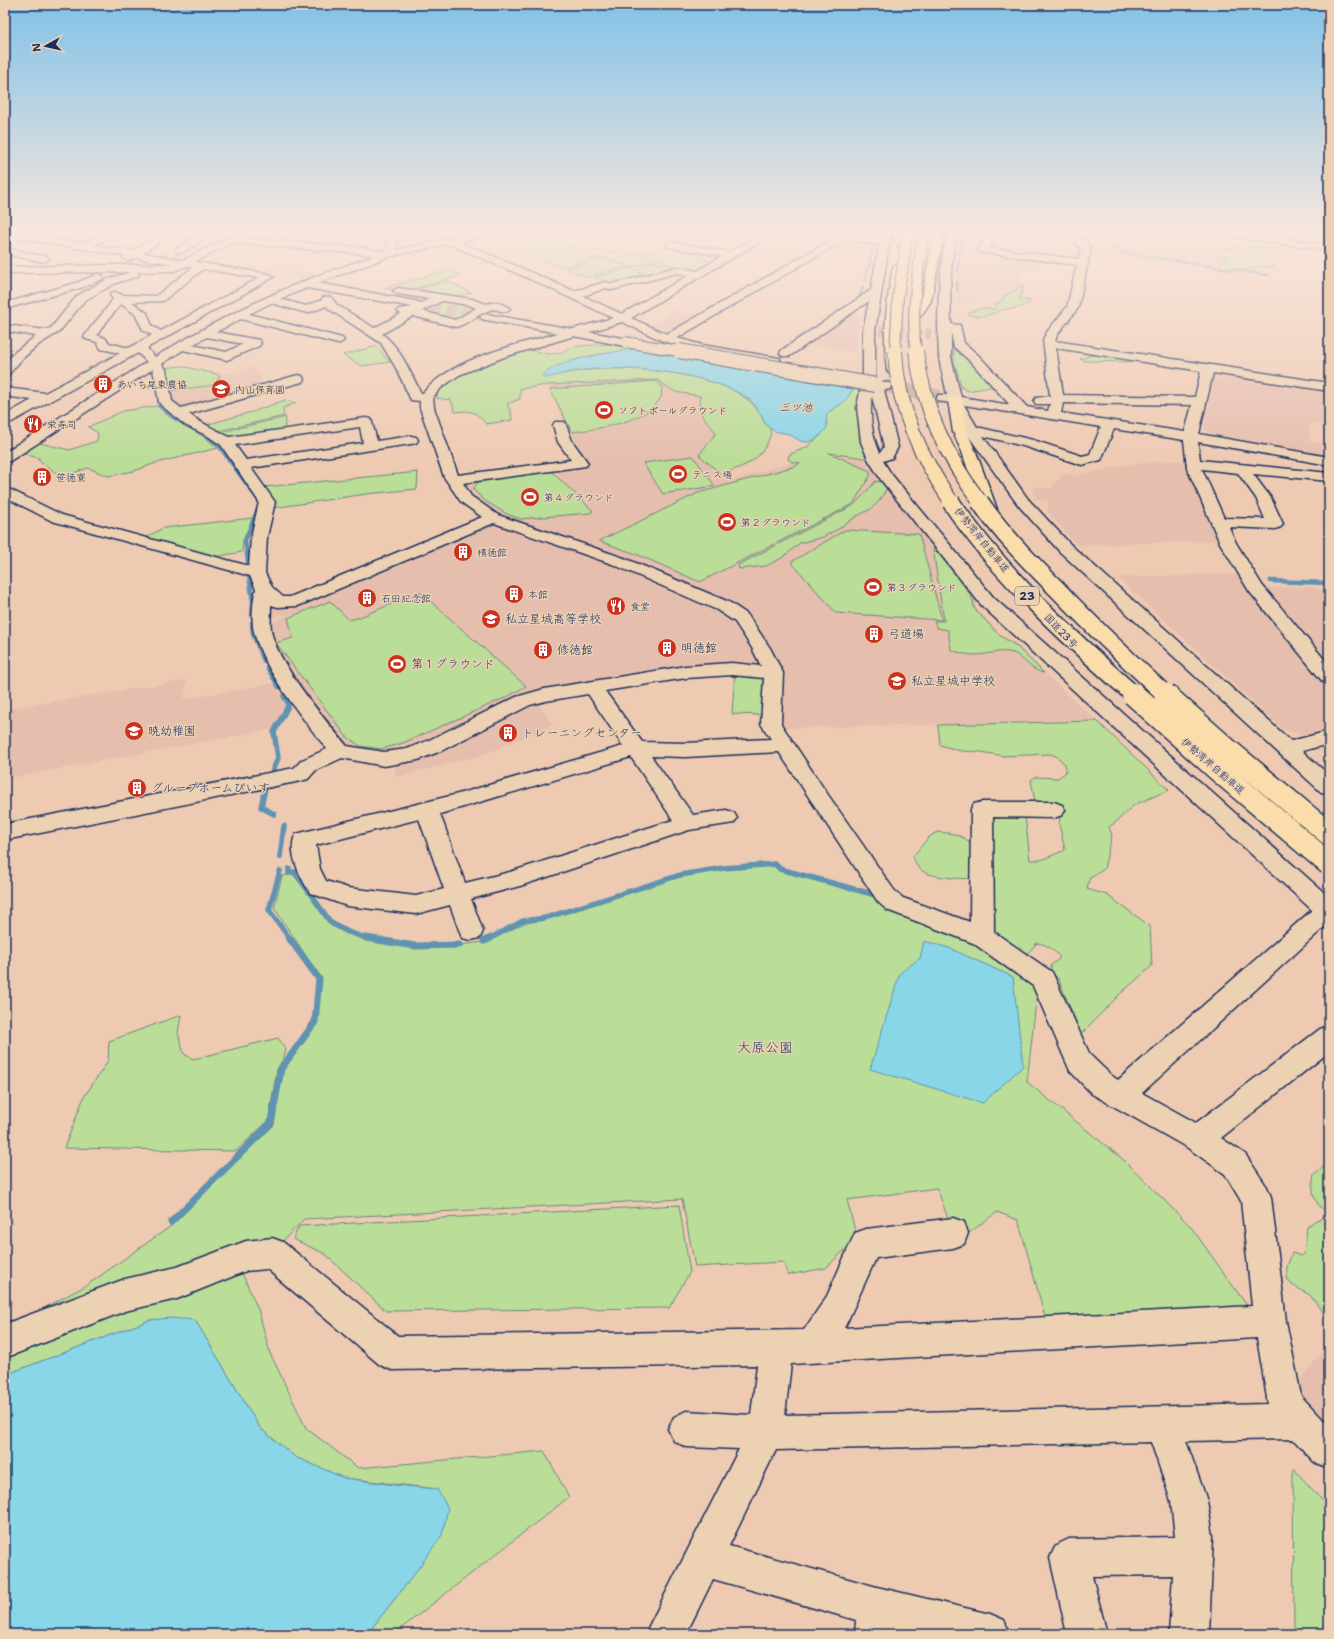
<svg xmlns="http://www.w3.org/2000/svg" width="1334" height="1639" font-family="'Shantell Sans','Klee One',sans-serif">
<rect width="100%" height="100%" fill="#efcab3"/>
<filter id="ink" filterUnits="userSpaceOnUse"><feTurbulence type="fractalNoise" baseFrequency=".025" numOctaves="2"/><feDisplacementMap in="SourceGraphic" scale="8" xChannelSelector="R" yChannelSelector="G"/><feConvolveMatrix kernelMatrix="1 2 1 2 8 2 1 2 1" color-interpolation-filters="sRGB"/></filter>
<g filter="url(#ink)">
<!-- built -->
<path fill="#e6beae" d="M698 233H746L720 241 703 238 708 236Z
M772 233H820L841 236 796 262 741 251Z
M998 233H1059L1077 242 1081 248 1080 261 985 248Z
M1094 233H1144L1178 236 1182 250 1225 256 1218 266 1124 253 1119 251 1103 240 1094 236Z
M1303 233H1329V247L1304 243Z
M961 249 1042 259V269L1021 268V283L1013 292 956 306 954 303V299L957 298Z
M280 261 314 264 301 271 322 274V276L305 280 234 268 240 265 268 267Z
M859 305 857 353 833 349 808 343Z
M672 310 703 316 669 334 652 325 670 313 668 312Z
M253 367 265 387 178 410 169 400 167 391 215 385 220 375 226 372 234 374Z
M1232 376 1329 391V424L1310 423 1309 441 1329 445V457L1221 439 1204 429 1214 379Z
M657 380 675 392 700 396 701 414 716 433 699 455 729 481 827 452 870 461 908 511 920 532 929 539 944 561 976 599V608L1004 637 1014 641 1056 684 1097 721 779 728 751 622 740 610 713 596 494 513 468 492 462 481 587 465 570 439 548 385Z
M1183 460 1220 541 1078 545 1072 540 1048 512V501L1037 499 1032 491 1036 486 1051 489 1064 473 1075 476 1095 471 1133 464Z
M484 525 525 532 629 568 730 614 765 667 544 691 424 746 378 755 344 747 279 660 267 625 289 614 265 617V594L273 606 293 605 371 573 392 569 408 562V558Z
M1239 574 1254 595 1329 688V725L1311 736 1283 729 1117 577Z
M1307 587 1329 591V664L1267 588Z
M187 680 184 699 274 683 286 702 273 729 5 779V709Z
M536 701 553 725 483 755 396 777 394 760Z
M1329 1343V1438L1296 1403 1295 1387Z"/>
<!-- green -->
<path fill="#badd97" stroke="#6a867a" d="M552 233H561L547 239 556 245 575 246 577 247V249L584 252 595 250 618 252 566 267H563C552 263 534 258 527 248L535 238Z
M846 238 874 243 870 253 832 246Z
M671 246 707 252 696 258 715 262 698 273 682 270 643 253Z
M1251 246 1260 248 1272 249 1280 253 1273 254 1275 267H1257L1245 271 1221 267 1220 266 1226 256 1197 250 1199 249H1221Z
M637 254 655 261 630 267 614 260Z
M606 258 627 267 587 277 567 269Z
M656 262 675 270 650 276 631 267Z
M629 268 647 276 612 285 594 277Z
M450 270 460 276 407 291 384 288Z
M448 281 471 293C447 299 443 297 420 288Z
M1021 285 1024 286 1020 299 1031 301C1023 308 1017 308 1007 309 992 312 986 319 969 315L968 313 981 308 996 309V304L1004 299 1003 296 1012 293Z
M440 300 469 303 479 309 457 321 418 312Z
M607 344 634 349 589 356 557 366 561 374C605 365 664 368 708 381 730 387 756 399 764 422 765 424 769 426 770 429 772 434 769 439 767 443 759 462 740 468 721 474L699 455 716 433 701 414 700 396 675 392 657 380 548 385 520 389V399L507 404 511 412 512 420 486 424C475 411 472 410 455 412L451 400 436 398 441 386 474 366 526 349 549 354 561 353 569 348 580 346Z
M954 344 997 386 968 391 962 388 954 362Z
M377 346 387 360 393 361 392 362 361 366 343 355Z
M1092 355 1109 356 1136 360 1134 362 1085 361 1080 359Z
M182 366 220 375 215 385 167 391 163 368Z
M656 381 662 387C661 390 662 394 661 397 649 422 597 429 572 432L550 389Z
M853 389 859 390 860 407 870 459 829 453 870 471V476L853 504 700 582 636 554 599 541 698 493 796 466 800 463 792 462 788 459 789 455 807 447 821 435 827 424 825 418 828 413 842 403Z
M285 400 296 403 283 408 284 416 218 431 202 426 255 411Z
M157 406 170 417 206 438 218 448 156 463 134 471 108 476 88 468 62 477 38 460 40 459 20 452 36 442 69 450 97 441 98 433 88 427 123 411Z
M286 417 284 431 230 439 218 434 221 432Z
M693 456 715 486 663 494 643 463Z
M548 471 552 472 593 511 590 513 520 519 505 513 485 501 473 489 479 481Z
M418 472 417 489 366 494 273 508 264 487Z
M876 481 881 482 887 488 880 500 871 509 857 516 840 528 823 537 800 543 782 558 766 566 739 569 738 565 854 505Z
M253 518 243 541 242 552 214 557 145 538 163 528Z
M845 530 919 534 942 620 836 613 791 562Z
M933 549 936 550 965 587 973 600 974 608 999 635 1015 645 1044 673C1032 672 1024 657 1013 653 1001 649 988 655 976 655 967 655 959 653 951 650L948 630 937 628 934 621H944Z
M420 592 526 686 507 697 403 743 382 749 360 746 346 736 276 643 293 638 288 618 330 601 349 620 360 617Z
M735 671 767 675 766 715 732 714Z
M1097 721 1169 790 1134 805 1116 822 1109 827 1112 835 1104 869 1089 879 1087 889 1107 895 1150 926 1152 966 1120 994 1081 1034 1059 980 1051 971V965L1060 958C1056 951 1045 943 1037 943L1028 953H1022L994 935V897L987 818 997 813 1025 815 1030 860H1041L1065 850 1059 824 1060 817 1055 809 1041 805 1035 802 1031 780 1035 777 1058 778 1066 772 1065 764 1056 756 1050 754 1004 756 981 752 961 751 940 745 938 725Z
M937 832C953 833 964 835 975 847V878C964 880 933 877 924 872 917 868 915 863 913 856L929 837Z
M775 865 780 870 878 898 967 936 1038 984 1027 1082 1125 1161 1191 1227 1253 1314 1046 1320 1018 1220 997 1212 961 1239 951 1227 937 1188 847 1200 857 1238 826 1268 788 1275 783 1262 695 1267 682 1199 304 1219 281 1243 5 1329 87 1285 171 1226 274 1125 282 1069 317 1022 321 978 274 908 282 876 293 874 331 923 348 933 374 940 415 946 459 945 483 942 522 923 545 919 680 876 724 869Z
M181 1015 178 1033 184 1054 193 1059 278 1038 286 1049 284 1057 277 1069 268 1121 236 1151 64 1148 84 1097 108 1061 109 1041Z
M1329 1163V1330L1324 1314 1310 1295 1292 1285 1287 1279V1267L1292 1253 1301 1256 1304 1254 1307 1227 1316 1220 1329 1215C1313 1201 1311 1195 1314 1174Z
M679 1205 690 1272 669 1308 386 1311 325 1254 293 1239 299 1226Z
M242 1273 258 1309 270 1353 306 1428 358 1468 544 1451 569 1497 394 1634H367L412 1577 437 1489 344 1478 295 1457 260 1428 195 1320H150L5 1375V1356L56 1334 171 1297 221 1278Z
M1293 1468 1329 1508V1634H1294Z"/>
<!-- water -->
<path fill="#8ad6e9" stroke="#5e93b1" d="M634 349 853 389C849 394 846 401 841 404 827 414 825 410 827 428 821 435 814 443 804 442 798 441 794 436 788 434 783 432 776 433 771 429 763 424 761 409 750 400 712 372 631 365 585 370 571 371 559 375 546 378L542 377C551 360 615 352 634 349Z
M924 941 949 948 1013 977 1023 1066 983 1103 870 1069 900 973 920 958Z
M170 1318 195 1320 260 1428 295 1457 344 1478 394 1485 437 1489 448 1508 442 1535 412 1577 367 1634H5V1375L150 1320Z"/>
<g fill="none" stroke-linecap="round" stroke-linejoin="round">
<!-- stream-far4 -->
<path stroke="#5e93b1" stroke-width="2.5" d="M1083 233 1103 240 1114 249 1124 253 1268 275
M875 239 876 233
M962 244 963 237
M959 253 961 245
M872 254 874 247
M174 256 216 233
M869 266 871 256
M958 272 959 258
M865 281 868 268
M957 281V291
M854 302 859 298 863 287
M51 328 76 297"/>
<!-- stream-far3 -->
<path stroke="#5e93b1" stroke-width="3.5" d="M159 402V406L172 417 208 437 218 445 260 503"/>
<!-- stream-far2 -->
<path stroke="#5e93b1" stroke-width="4.5" d="M249 568 245 540 260 504 259 502
M249 575 253 602 252 616
M1270 581 1329 583
M252 623 253 634 264 661
M267 667 279 687"/>
<!-- stream-far1 -->
<path stroke="#5e93b1" stroke-width="5.5" d="M271 775 278 758 274 732 289 704 284 696
M265 788 261 807 274 814
M280 857 284 826
M289 869V873L295 872 331 923 348 932 369 939
M280 871 269 910 290 939
M489 939 523 921 545 918 680 875 724 868 775 864 780 869 876 895"/>
<!-- stream -->
<path stroke="#5e93b1" stroke-width="7" d="M366 938 415 946 459 945
M484 941 491 938
M171 1222 271 1123 281 1069 315 1022 319 979 289 938"/>
<!-- minor-tunnel-far1 -->
<path stroke="#c5aba2" stroke-width="10" stroke-dasharray="10 5.5" stroke-linecap="butt" d="M415 304 486 317
M879 331 931 334"/>
<!-- minor-tunnel -->
<path stroke="#c5aba2" stroke-width="14" stroke-dasharray="14 7" stroke-linecap="butt" d="M885 386 940 397"/>
<!-- minor casing -->
<g stroke="#1b2f5e" stroke-width="3">
<path id="minor" d="M5 233H21L80 243 108 233H121L119 235 92 245 132 251 157 236 159 233H169L163 240 143 253 183 260 229 237 366 248 382 252 386 249 388 236 385 233H396L398 235 396 250 475 233H492L490 235 460 242 574 291 606 282 612 284 677 267 697 271 722 256 668 247 666 245 668 243 671 242 729 252 762 233H773L771 235 631 318 667 334 835 238 828 236 827 233H845L880 239 881 233H891L875 331V382L890 383 891 386 890 389 884 390 898 447 892 458 883 461 892 475 994 598 1329 897V923L1142 1093 1196 1123 1320 1029 1329 1026V1052L1221 1138 1245 1154 1267 1187 1271 1197 1286 1321 1301 1396 1329 1426V1469L1316 1464 1293 1439 1186 1441 1207 1501 1213 1536 1209 1634H1169L1173 1575 1092 1576 1107 1634H1067L1050 1558 1056 1545 1069 1539 1175 1537 1171 1501 1151 1442 776 1450 729 1546 877 1587 990 1614 1004 1620 1010 1634H911L895 1630V1634H855L856 1620 713 1579 686 1634H645L739 1449 686 1447 674 1441 668 1429 674 1417 686 1411 751 1415 757 1365 392 1370 380 1365 267 1269 246 1271 177 1299 125 1311 5 1358V1324L125 1279 177 1267 246 1241 272 1238 283 1242 398 1336 804 1330 827 1296 855 1233 866 1229 953 1218 964 1222 968 1233 964 1244 953 1248 876 1258 849 1318 844 1328 1252 1306 1241 1201 1225 1174 1188 1148 1092 1094 1070 1071 1033 986 973 943 887 910 878 902 779 752 685 757 651 756 693 815 726 810 734 813 737 818 734 823 689 830 520 886 471 899 483 931 480 938 471 940 462 938 450 905 416 914 347 906 310 893C301 878 286 851 296 834L304 832 458 794 623 746 588 694 546 701 530 705 441 751 418 760 384 766 342 758 316 770 308 779 301 781 5 840V824L294 768 302 760 327 749C303 719 263 669 254 632 251 622 253 598 256 589L250 576 52 521 5 497V487L62 515 249 566 251 537 259 502 221 445 208 436 185 425 161 405 159 402 153 369 10 461 5 462V452L147 362 138 353 10 423 5 424V415L32 400 5 396V388L45 393 120 353 101 349 97 342 86 339 84 337C93 323 105 312 113 299L110 295 111 293 115 292 122 295 156 296 193 267 186 266 175 271 137 272 139 274 138 276 116 283 85 300 59 332 38 345 23 358 9 374 5 375V363L15 352 36 336 5 331V325L46 330 51 328 77 296 108 279 131 272 5 273V267L174 264 135 258 128 261 123 258 124 256 5 236ZM846 239 879 245 871 290 782 350 780 353 782 356H790L869 301 863 331V377L857 407 861 442 868 459 881 480 982 606 1312 910 1118 1080 1112 1076 1090 1055 1052 972 994 932 993 817 1054 818 1062 815 1065 810 1062 805 1054 802H982L974 804 971 809 970 922 903 898 894 890 824 789 781 724 783 673 770 648 747 614 729 602 624 558 498 515 471 496 463 483 586 466 588 463 572 441 565 422H555L553 425 558 442 571 460 458 475 434 408 433 397 441 388 459 375 504 357 574 336 625 346 629 345 631 342 629 339 589 332 622 322 663 341 701 352 775 365 779 364 781 361 779 358 702 345 677 338ZM231 243 366 254 373 256C350 265 325 272 302 282 251 303 202 328 155 357L147 348 274 277 269 274 195 262ZM449 244 530 279 613 318 573 329 486 314 482 315 480 317 482 319 486 320 558 333C514 346 454 357 423 393H421C411 374 399 345 382 334L413 316 456 327C468 324 478 314 490 310 497 308 501 313 508 311L510 309 508 307 497 302 486 304 472 299 398 288 393 291 398 294 429 299 420 303 415 301 318 283 388 257ZM203 269 259 278 161 331 152 326 147 313 132 302 163 301ZM677 273 689 275 622 314 583 296 606 288 612 290ZM307 288 413 307 399 309 397 311 401 314 374 328 337 305 331 297H323L322 300 306 306 280 299ZM442 301 469 305 476 308 455 320 422 311ZM271 303 307 313 327 306 329 309 381 343 396 368 411 400 420 401V408L444 477 461 502 482 517 290 597H283L272 587 265 573 267 537 275 502 251 468 411 444 416 443 418 440 416 437 411 436 377 441 371 419 366 418 229 437C216 429 201 424 189 414L302 382 304 379 302 376 298 375 181 408 172 401 166 369 162 364 183 350 227 360 259 346 261 343 259 340 216 332 241 319 338 344 342 342 344 340 342 338 249 314ZM121 304 135 314 143 330 152 335 129 348 109 343 105 338 97 335 103 326ZM207 337 243 344 226 352 192 345ZM872 396 884 447 880 453C872 436 869 415 872 396ZM360 427 363 443 246 460 235 445ZM494 523 612 564 717 610 735 622 752 648 761 666 732 663 686 666 544 689 516 697 427 741 407 749 384 752 347 746C325 720 276 662 271 630 270 622 271 613 271 605L278 607 298 606ZM732 675 764 678 761 724 771 739 685 743 642 742 605 691 686 678ZM631 757 673 820 510 872 465 883 440 814ZM419 819 444 889 416 896 348 888 326 881 320 869 316 845ZM1257 1338 1268 1404 785 1415 791 1364Z
M202 233H213L183 252H177L175 250 177 248Z
M948 233H958C949 262 950 294 951 324L960 325 964 343 978 355 1027 407 1048 411 1050 404H1036L1034 401 1036 398 1050 396 1043 340 1047 332 1067 307 1077 265 979 252 977 250 990 233H1000L989 248 1078 259 1081 249 1076 243 1059 233C1072 232 1083 237 1091 248L1078 308 1057 335 1055 341 1329 383V391L1213 373 1199 434 1329 457V465L1198 442 1200 460 1329 473V481L1253 474 1271 498 1283 524 1281 527 1275 529 1229 527 1236 543 1262 585 1329 665V683L1322 681 1249 591 1220 543 1187 468 1184 440 1114 429 1101 460 1082 465 1023 446 983 436 1028 499 1072 546 1291 741 1329 731V744L1302 751 1329 775V794L1321 792 1060 552 1018 505 965 431 950 403 938 401 937 398 938 395H947C945 382 940 368 939 356 937 321 938 265 948 233ZM951 332 954 347 970 361 1010 405 961 397 951 357ZM1056 348 1201 371 1195 397 1063 395ZM1063 403 1192 405 1185 432 1061 413ZM964 405 1101 427 1090 454 1082 456 1033 440 977 427ZM1202 469 1238 473 1256 498 1265 519 1224 518Z
M1223 233H1245L1329 245V251L1228 236Z
M5 248 48 257 49 259 44 262 5 254Z
M98 274 102 275 103 277 102 279 84 287 5 309V303L76 283Z"/>
</g>
<!-- highway casing -->
<g stroke="#1b2f5e" stroke-width="3">
<path id="highway" d="M891 233H901L908 246 906 248H900Z
M934 233H944L931 301 921 316 917 317 911 314 921 301Z
M898 264 903 267C898 302 894 335 899 370L897 373H889L887 370C882 335 887 301 893 267Z
M955 396 960 397 962 400 967 432 976 452 997 509 994 512 989 514 984 512 981 509 962 452 953 432 948 400 950 397Z"/>
</g>
<!-- minor -->
<use href="#minor" fill="#ecd1b3" fill-rule="evenodd"/>
<!-- highway -->
<use href="#highway" fill="#faddab" fill-rule="evenodd"/>
<!-- minor-bridge-far1 casing -->
<g stroke="#1b2f5e" stroke-width="12" stroke-linecap="butt">
<path id="minor-bridge-far1" d="M625 342 685 352"/>
</g>
<!-- minor-bridge casing -->
<g stroke="#1b2f5e" stroke-width="16" stroke-linecap="butt">
<path id="minor-bridge" d="M679 351 876 385"/>
</g>
<!-- highway-bridge-far3 casing -->
<g stroke="#1b2f5e" stroke-width="12" stroke-linecap="butt">
<path id="highway-bridge-far3" d="M895 352 898 296 908 233
M916 352C911 312 917 272 924 233"/>
</g>
<!-- highway-bridge-far2 casing -->
<g stroke="#1b2f5e" stroke-width="16" stroke-linecap="butt">
<path id="highway-bridge-far2" d="M895 351C897 408 921 457 952 503
M916 351C924 410 946 456 981 503"/>
</g>
<!-- highway-bridge-far1 casing -->
<g stroke="#1b2f5e" stroke-width="20" stroke-linecap="butt">
<path id="highway-bridge-far1" d="M951 502C998 573 1071 639 1134 695
M980 502C1002 534 1030 562 1057 589 1092 626 1129 661 1166 695"/>
</g>
<!-- highway-bridge casing -->
<g stroke="#1b2f5e" stroke-width="25" stroke-linecap="butt">
<path id="highway-bridge" d="M1133 694 1219 771 1329 864
M1165 694 1228 750 1329 834"/>
</g>
<!-- minor-bridge-far1 -->
<use href="#minor-bridge-far1" stroke="#ecd1b3" stroke-width="10"/>
<!-- minor-bridge -->
<use href="#minor-bridge" stroke="#ecd1b3" stroke-width="14"/>
<!-- highway-bridge-far3 -->
<use href="#highway-bridge-far3" stroke="#faddab" stroke-width="10"/>
<!-- highway-bridge-far2 -->
<use href="#highway-bridge-far2" stroke="#faddab" stroke-width="14"/>
<!-- highway-bridge-far1 -->
<use href="#highway-bridge-far1" stroke="#faddab" stroke-width="17"/>
<!-- highway-bridge -->
<use href="#highway-bridge" stroke="#faddab" stroke-width="22"/>
</g>
</g>
<!-- sky -->
<linearGradient id="sky" x2="0" y2="1"><stop stop-color="#82c2e8"/><stop offset="0.5" stop-color="#f8e7dd"/><stop offset="1" stop-color="#f8e7dd" stop-opacity="0"/></linearGradient>
<rect width="1334" height="462" fill="url(#sky)"/>
<!-- icons -->
<defs>
<g id="building-disc" transform="scale(1)"><circle r="9.5" fill="#c8321e" stroke="#ecd1b3"/><path d="M-4-6H4V6H1V3H-1V6H-4ZM-2.5-4.3h1.7v1.8h-1.7ZM.8-4.3h1.7v1.8H.8ZM-2.5-1h1.7V.8h-1.7ZM.8-1h1.7V.8H.8Z" fill="#fff"/></g>
<g id="school-disc" transform="scale(1)"><circle r="9.5" fill="#c8321e" stroke="#ecd1b3"/><path d="M0-5L7-2L0 1L-7-2ZM-4 1L0 2.5L4 1V4Q0 6-4 4Z" fill="#fff"/></g>
<g id="stadium-disc" transform="scale(1)"><circle r="9.5" fill="#c8321e" stroke="#ecd1b3"/><path d="M0-5a6.5 5 0 1 0 0 10a6.5 5 0 1 0 0-10ZM-3.5-1.8h7v3.6h-7Z" fill="#fff"/></g>
<g id="restaurant-disc" transform="scale(1)"><circle r="9.5" fill="#c8321e" stroke="#ecd1b3"/><path d="M-5-6h1v4h1v-4h1v4h1v-4h1v5L-1.5 .5V6h-2V.5L-5-1ZM5-6V6H3V1.5H1.5Q1.5-4 5-6Z" fill="#fff"/></g>
</defs>
<g fill-rule="evenodd">
<use href="#building-disc" x="103" y="384"/>
<use href="#school-disc" x="221" y="389"/>
<use href="#stadium-disc" x="604" y="410"/>
<use href="#restaurant-disc" x="33" y="424"/>
<use href="#stadium-disc" x="678" y="474"/>
<use href="#building-disc" x="42" y="477"/>
<use href="#stadium-disc" x="530" y="497"/>
<use href="#stadium-disc" x="727" y="522"/>
<use href="#building-disc" x="463" y="552"/>
<use href="#stadium-disc" x="873" y="587"/>
<use href="#building-disc" x="514" y="594"/>
<use href="#building-disc" x="367" y="598"/>
<use href="#restaurant-disc" x="616" y="606"/>
<use href="#school-disc" x="491" y="619"/>
<use href="#building-disc" x="874" y="634"/>
<use href="#building-disc" x="667" y="648"/>
<use href="#building-disc" x="543" y="650"/>
<use href="#stadium-disc" x="397" y="664"/>
<use href="#school-disc" x="897" y="681"/>
<use href="#school-disc" x="134" y="731"/>
<use href="#building-disc" x="508" y="733"/>
<use href="#building-disc" x="137" y="788"/>
</g>
<g text-anchor="middle" dominant-baseline="central" stroke-width="3" stroke-linejoin="round" paint-order="stroke">
<!-- far-poi labels -->
<g font-size="10" fill="#1b2f5e" stroke="#ecd1b3" text-anchor="start">
<text x="117" y="384">あいち尾東農協</text>
<text x="235" y="389">内山保育園</text>
<text x="618" y="410">ソフトボールグラウンド</text>
<text x="47" y="424">栄寿司</text>
<text x="692" y="474">テニス場</text>
<text x="56" y="477">笹徳寮</text>
<text x="544" y="497">第４グラウンド</text>
<text x="741" y="522">第２グラウンド</text>
<text x="477" y="552">積徳館</text>
<text x="887" y="587">第３グラウンド</text>
<text x="528" y="594">本館</text>
<text x="381" y="598">石田記念館</text>
<text x="630" y="606">食堂</text>
</g>
<!-- far-street labels -->
<g font-size="10" fill="#1b2f5e" stroke="#ecd1b3">
<text transform="translate(982 540) rotate(51)">伊勢湾岸自動車道</text>
<text transform="translate(1061 631) rotate(46)">国道23号</text>
<text transform="translate(1213 766) rotate(41)">伊勢湾岸自動車道</text>
</g>
<!-- far-water labels -->
<g font-size="11" font-style="italic" fill="#26406c" stroke="#ecd1b3">
<text x="796" y="407">三ツ池</text>
</g>
<!-- shield labels -->
<rect fill="#ecd1b3" stroke="#5a6078" stroke-width="1" x="1015" y="587" width="24" height="18" rx="3"/>
<g font-size="11" font-weight="bold" fill="#1b2f5e">
<text x="1027" y="596">23</text>
</g>
<!-- poi labels -->
<g font-size="12" fill="#1b2f5e" stroke="#ecd1b3" text-anchor="start">
<text x="505" y="619">私立星城高等学校</text>
<text x="888" y="634">弓道場</text>
<text x="681" y="648">明徳館</text>
<text x="557" y="650">修徳館</text>
<text x="411" y="664">第１グラウンド</text>
<text x="911" y="681">私立星城中学校</text>
<text x="148" y="731">暁幼稚園</text>
<text x="522" y="733">トレーニングセンター</text>
<text x="151" y="788">グループホームぴいす</text>
</g>
<!-- near-park labels -->
<g font-size="14" fill="#2b4064" stroke="#ecd1b3">
<text x="765" y="1047">大原公園</text>
</g>
</g>
<!-- margin -->
<rect width="1334" height="1639" fill="none" stroke="#ecd1b3" stroke-width="20"/>
<rect x="10" y="10" width="1314" height="1619" fill="none" stroke="#1b2f5e" stroke-width="1.5" filter="url(#ink)"/>
<!-- north arrow -->
<g transform="translate(46 46) rotate(262)" stroke="#ecd1b3" stroke-width="3" paint-order="stroke">
<path d="M0-3L7 15L0 10L-7 15Z" fill="#1b2f5e"/>
<text y="-6" font-size="11" font-weight="bold" text-anchor="middle" fill="#1b2f5e">N</text>
</g>
</svg>
